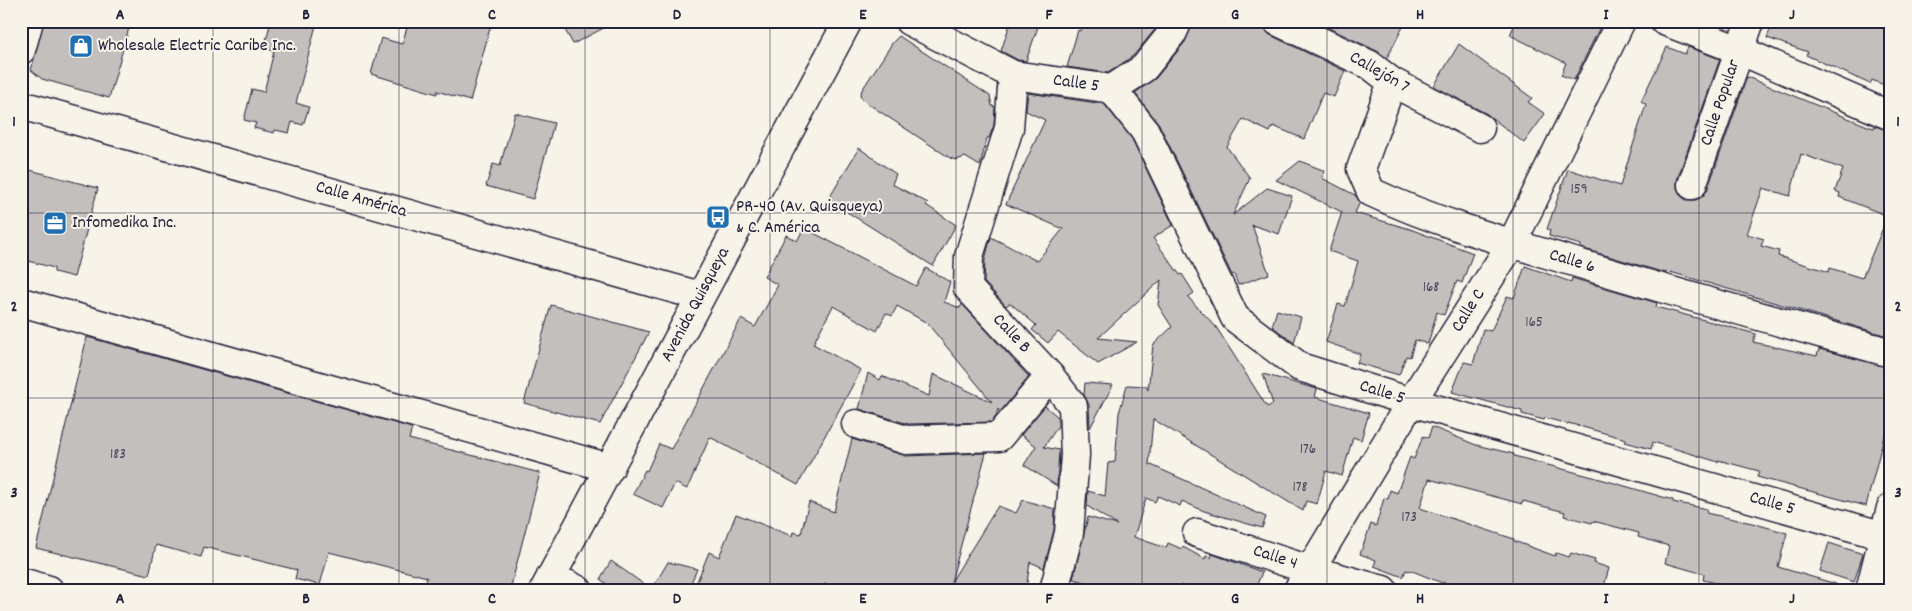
<svg xmlns="http://www.w3.org/2000/svg" width="1912" height="611" font-family="Dekko,sans-serif">
<rect width="100%" height="100%" fill="#f7f3e8"/>
<filter id="ink" filterUnits="userSpaceOnUse"><feTurbulence type="fractalNoise" baseFrequency=".02" numOctaves="2"/><feDisplacementMap in="SourceGraphic" scale="10" xChannelSelector="R" yChannelSelector="G"/><feConvolveMatrix kernelMatrix="1 2 1 2 8 2 1 2 1" color-interpolation-filters="sRGB"/></filter>
<g filter="url(#ink)">
<!-- building -->
<path fill="#c2bfbd" stroke="#22223b" fill-rule="evenodd" d="M44 21H131L109 98 42 79 31 70Z
M271 21H317L296 103 309 107 303 125 292 122 289 133 275 130 274 133 254 128 256 123 244 120 252 89 264 92 274 51 264 48Z
M409 21H492L470 101 437 91V94L371 74 381 38 402 44Z
M560 21H617L573 44Z
M1011 21H1040L1026 61 1018 60 1001 51Z
M1084 21H1139L1157 27 1133 56 1108 73 1067 67 1078 30 1080 31Z
M1193 21H1262L1264 29 1270 35 1345 71 1334 97 1323 93 1304 139 1273 126 1270 132 1243 119 1227 147 1250 178 1233 215 1267 188 1292 196 1279 234 1252 225 1269 274 1238 285 1234 274 1232 275 1159 124 1135 93 1156 78 1185 42Z
M1314 21H1406L1387 58 1377 51Z
M1516 21H1603L1574 80 1561 75 1566 63 1510 35Z
M1773 21H1891V88L1872 80 1870 84 1806 55 1808 52 1767 38Z
M899 36 990 96 992 106 995 107 994 125 989 138H987L980 166 965 157 956 160 950 158 864 101 860 95 862 90 893 42Z
M1459 44 1532 98 1528 102 1545 114 1524 143 1487 114 1434 86Z
M1667 47 1685 54 1688 47 1720 59 1677 180V188L1680 195 1686 200H1695L1702 197 1707 191 1747 77 1870 127 1874 128 1875 126 1891 131V337L1667 271 1666 273 1655 270 1581 248V245L1549 236 1550 230 1547 229 1568 169 1620 186 1646 104 1641 101ZM1801 154 1843 169 1835 191 1840 193 1839 197 1888 216 1862 278 1830 268 1829 272 1778 256 1779 251 1761 246 1764 239 1747 234 1763 188 1790 196Z
M1028 93 1104 104 1132 139 1173 225 1153 238 1180 275 1182 274 1194 293 1188 297 1216 327 1267 407 1273 404 1263 374 1317 389 1315 397 1369 413 1361 440 1353 437 1342 476 1326 471 1317 504 1306 501 1303 511 1153 419 1149 464 1266 517 1262 528 1204 511 1182 501 1180 506 1158 496 1155 502 1146 498 1134 537 1166 548 1168 543 1182 549 1183 547 1205 559 1206 556 1211 558 1212 554 1262 572 1255 590H1190L1181 585 1177 590H1118L1073 579 1088 517 1117 525 1087 506 1088 491 1105 496 1108 463 1115 462 1119 413 1127 385 1146 386 1148 390 1153 345 1172 327 1158 305 1161 280 1098 338 1137 342 1098 364 1058 332 1048 343 1032 330 1036 325 1010 303 1006 306 984 282 985 259 991 237 1037 261 1063 229 1006 204 1045 120 1026 111Z
M515 113 554 123 533 199 486 186 493 164 500 166Z
M859 148 896 174 892 184 928 203 926 205 956 225 933 266 828 200Z
M1300 161 1325 171 1322 178 1355 195 1360 202 1355 213 1410 229 1473 253 1462 283 1457 281 1444 315 1437 312 1428 344 1415 340 1410 357 1406 356 1399 375 1357 363 1360 354 1326 342 1338 304 1345 306 1358 261 1329 251 1342 212 1276 180Z
M26 169 98 188 74 277 54 272V268L21 259V187Z
M804 228 916 286 926 268 950 282 944 302 960 308 962 304 1029 377 1000 412 998 409 996 416 992 422 908 424 859 409 868 373 880 380 882 376 929 396 933 374 992 402 927 323 897 306 892 316 886 313 877 331 833 306 813 344 861 370 798 485 710 437 687 489 675 483 663 508 633 494 645 470 647 471 659 444 671 449 741 319 755 327 778 285 764 277 786 235 797 241Z
M1525 266 1571 282 1572 278 1657 303 1656 307 1756 334 1753 342 1817 356 1819 349 1891 368V438L1884 436 1866 506 1757 477 1759 471 1718 460V462L1653 442 1651 449 1625 442 1626 439 1568 423V424L1545 418 1544 420 1522 414V411L1452 392 1464 362 1473 364 1483 329 1491 331 1507 296 1514 298Z
M551 305 649 332 600 424 524 403Z
M1277 310 1301 317 1294 343 1272 326Z
M87 337 412 428 409 439 540 473 510 590H424L427 577 329 552 320 585 295 579 297 570 204 547 201 557 156 545 149 575 36 548Z
M1085 383 1113 385 1090 428 1089 405 1084 395Z
M1045 406 1058 417V426L1044 447 1059 450 1057 486 1024 465 1036 446 1021 435Z
M1432 427 1476 445 1514 454V456L1604 480 1673 500V502L1707 509 1706 513 1752 523 1787 533 1778 567 1836 584 1835 590H1748L1703 580 1704 574 1665 563 1669 546 1638 537 1639 533 1593 521 1592 523 1564 516 1565 512 1523 501 1522 504 1429 479 1420 508 1514 539V541L1555 556 1556 553 1569 557 1571 553 1595 560 1594 563 1609 568 1603 590H1468L1443 582 1442 583 1410 570 1409 571 1406 570 1403 577 1374 566 1376 560 1360 554 1371 524 1376 526 1384 498 1388 499 1390 490 1397 493 1410 457 1414 459 1423 436 1428 438Z
M852 439 906 456 986 453 951 582 998 506 1016 513 1023 500 1055 509 1054 530 1044 568 1030 562 1026 590H845L824 584 823 590H709L696 584 709 552 719 557 736 514 792 536 793 532 801 534 809 502 834 512Z
M1829 543 1863 554 1854 582 1820 571Z
M611 561 652 590H615L600 579Z
M668 562 697 569 688 590H670L655 584Z"/>
<g fill="none" stroke-linecap="round" stroke-linejoin="round">
<!-- minor casing -->
<g stroke="#22223b" stroke-width="31">
<path id="minor" d="M909 21 1013 75 1112 89 1145 131 1235 318 1300 367 1411 402 1891 538
M1277 21 1370 65 1392 82 1480 128
M1664 21 1739 50 1891 116
M21 50 29 21
M1013 75 1009 128 969 256 968 288 1050 376 1073 406 1075 455 1069 533 1054 590
M1392 82 1361 169 1371 192C1435 222 1503 241 1571 261 1677 294 1784 323 1891 353
M1112 89 1144 68 1173 32 1178 21
M21 105 700 296
M1692 185 1750 21
M21 302 610 468
M856 424 906 440 999 437 1050 376
M1197 533 1310 570 1383 590
M551 576 578 590
M21 582 49 590
M544 590 848 21
M1298 590 1411 402 1512 243 1621 21
M1870 590 1891 508"/>
</g>
<!-- minor -->
<use href="#minor" stroke="#f7f3e8" stroke-width="28"/>
</g>
</g>
<!-- grid -->
<path fill="none" stroke="#22223b" stroke-width="1" stroke-opacity="0.55" d="M213 21V590M399 21V590M585 21V590M770 21V590M956 21V590M1142 21V590M1327 21V590M1513 21V590M1699 21V590M21 213H1891M21 398H1891"/>
<!-- icons -->
<defs>
<g id="shop-square" transform="scale(1.25)"><rect x="-9" y="-9" width="18" height="18" rx="4" fill="#1f6fb2" stroke="#f7f3e8"/><path d="M-5-2.5h2.3a2.7 3.5 0 0 1 5.4 0H5L5.5 6h-11ZM-1.5-2.5h3a1.5 2.3 0 0 0-3 0Z" fill="#fff"/></g>
<g id="bus-square" transform="scale(1.25)"><rect x="-9" y="-9" width="18" height="18" rx="4" fill="#1f6fb2" stroke="#f7f3e8"/><path d="M-5-6H5V4H4V6H2V4H-2V6H-4V4H-5ZM-3.5-4V0h7V-4ZM-3.5 1.2v1.5H-2V1.2ZM2 1.2v1.5H3.5V1.2Z" fill="#fff"/></g>
<g id="office-square" transform="scale(1.25)"><rect x="-9" y="-9" width="18" height="18" rx="4" fill="#1f6fb2" stroke="#f7f3e8"/><path d="M-6-3h4V-5.5h4V-3h4V5H-6ZM-1-4.5V-3h2v-1.5ZM-6 0V1H6V0Z" fill="#fff"/></g>
</defs>
<g fill-rule="evenodd">
<use href="#shop-square" x="81" y="46"/>
<use href="#bus-square" x="718" y="217"/>
<use href="#office-square" x="55" y="223"/>
</g>
<g text-anchor="middle" dominant-baseline="central" stroke-width="4" stroke-linejoin="round" paint-order="stroke">
<!-- number labels -->
<g font-size="15" fill="#4a495c">
<text x="1579" y="190">159</text>
<text x="1431" y="288">168</text>
<text x="1534" y="323">165</text>
<text x="1308" y="450">176</text>
<text x="118" y="455">183</text>
<text x="1300" y="488">178</text>
<text x="1409" y="518">173</text>
</g>
<!-- poi labels -->
<g font-size="18" fill="#22223b" stroke="#f7f3e8" text-anchor="start">
<text x="98" y="46">Wholesale Electric Caribe Inc.</text>
<text x="736" y="207">PR-40 (Av. Quisqueya)<tspan x="736" dy="21">&amp; C. América</tspan></text>
<text x="72" y="223">Infomedika Inc.</text>
</g>
<!-- street labels -->
<g font-size="18" fill="#22223b" stroke="#f7f3e8">
<text transform="translate(1379 73) rotate(30)">Callejón 7</text>
<text transform="translate(1076 84) rotate(8)">Calle 5</text>
<text transform="translate(1721 103) rotate(-71)">Calle Popular</text>
<text transform="translate(361 200) rotate(16)">Calle América</text>
<text transform="translate(1572 262) rotate(17)">Calle 6</text>
<text transform="translate(696 305) rotate(-62)">Avenida Quisqueya</text>
<text transform="translate(1469 311) rotate(-58)">Calle C</text>
<text transform="translate(1011 334) rotate(47)">Calle B</text>
<text transform="translate(1382 393) rotate(17)">Calle 5</text>
<text transform="translate(1772 504) rotate(16)">Calle 5</text>
<text transform="translate(1275 558) rotate(18)">Calle 4</text>
</g>
</g>
<!-- margin -->
<rect width="1912" height="611" fill="none" stroke="#f7f3e8" stroke-width="55"/>
<rect x="28" y="28" width="1856" height="556" fill="none" stroke="#22223b" stroke-width="2"/>
<g font-size="16" text-anchor="middle" font-weight="bold" fill="#22223b">
<text x="120" y="19">A</text>
<text x="306" y="19">B</text>
<text x="492" y="19">C</text>
<text x="677" y="19">D</text>
<text x="863" y="19">E</text>
<text x="1049" y="19">F</text>
<text x="1235" y="19">G</text>
<text x="1420" y="19">H</text>
<text x="1606" y="19">I</text>
<text x="1792" y="19">J</text>
<text x="14" y="126">1</text>
<text x="1898" y="126">1</text>
<text x="14" y="311">2</text>
<text x="1898" y="311">2</text>
<text x="14" y="497">3</text>
<text x="1898" y="497">3</text>
<text x="120" y="603">A</text>
<text x="306" y="603">B</text>
<text x="492" y="603">C</text>
<text x="677" y="603">D</text>
<text x="863" y="603">E</text>
<text x="1049" y="603">F</text>
<text x="1235" y="603">G</text>
<text x="1420" y="603">H</text>
<text x="1606" y="603">I</text>
<text x="1792" y="603">J</text>
</g>
</svg>
